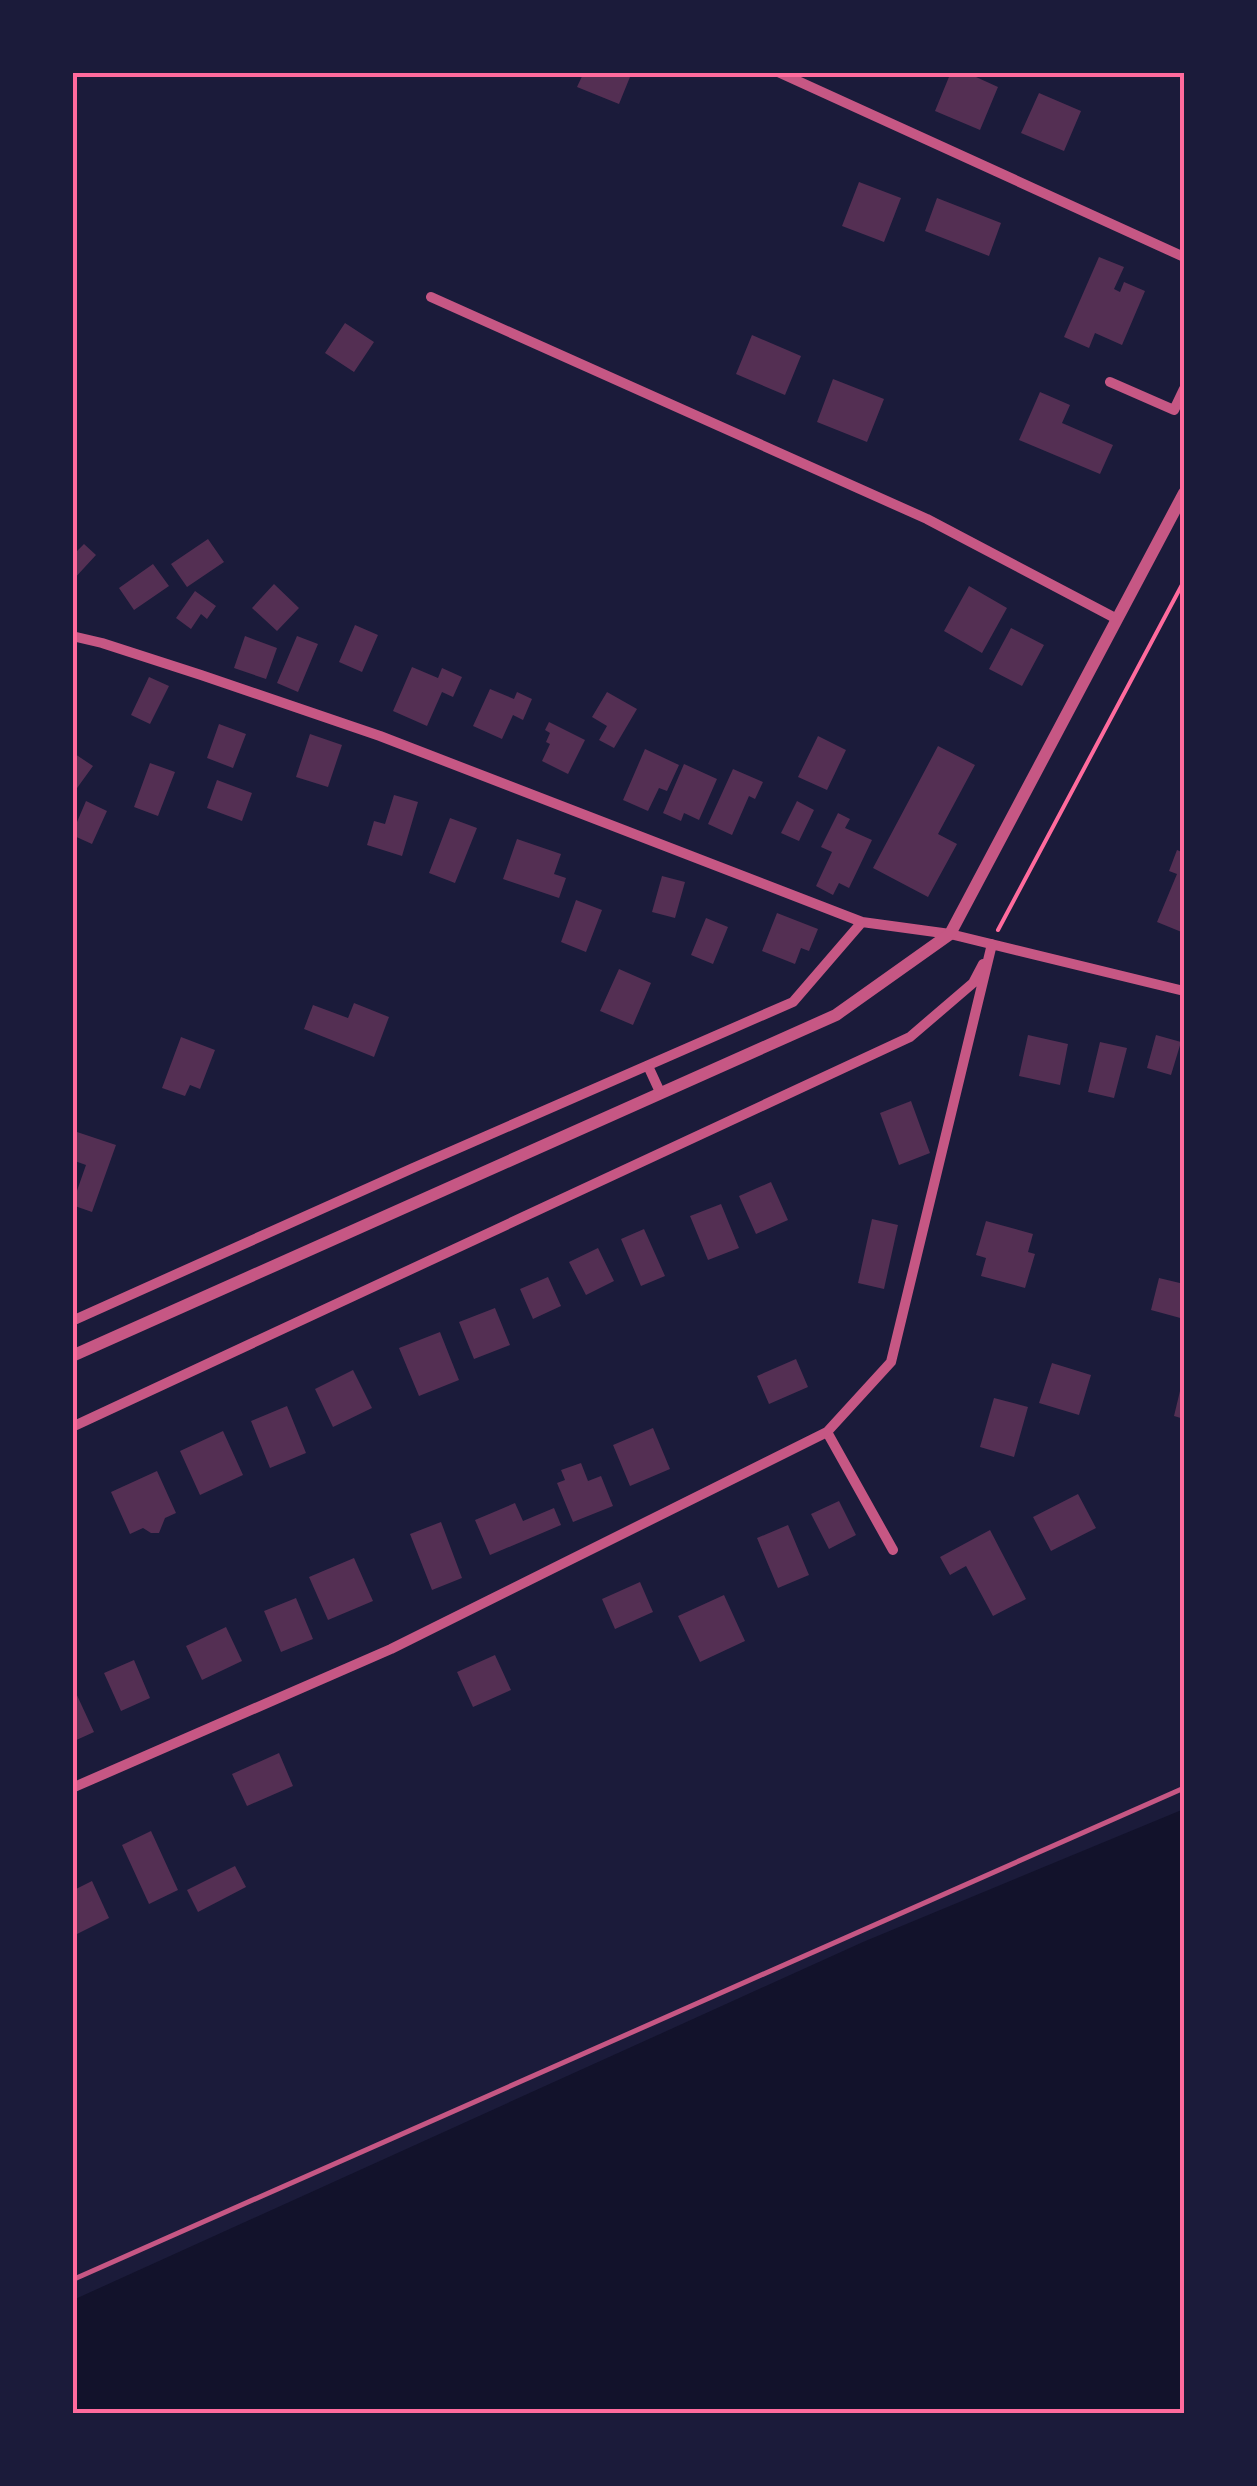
<svg xmlns="http://www.w3.org/2000/svg" width="1257" height="2486" font-family="'Crimson Pro',serif">
<rect width="100%" height="100%" fill="#1b1b3a"/>
<!-- water -->
<path fill="#12122b" d="M1184 1809V2413H73V2300L863 1942Z"/>
<!-- building -->
<path fill="#542f53" d="M584 72H632L619 104 577 87Z
M951 72H965L998 87 980 130 935 111Z
M1039 93 1081 111 1064 151 1021 133Z
M859 182 901 198 884 242 842 226Z
M937 198 1001 223 989 256 925 231Z
M1099 257 1124 267 1114 289 1120 292 1124 282 1145 291 1122 345 1095 333 1089 348 1064 337Z
M345 323 374 342 354 372 325 353Z
M752 335 801 356 785 395 736 374Z
M833 379 884 399 867 442 817 422Z
M1040 392 1070 405 1062 423 1113 445 1100 474 1019 440Z
M208 539 224 562 187 587 171 564Z
M84 544 96 555 72 581V556Z
M153 564 169 586 134 610 119 588Z
M274 584 299 608 277 631 252 608Z
M969 586 1007 608 982 653 944 631Z
M195 591 216 606 207 619 201 614 191 629 176 618Z
M355 625 378 635 362 672 339 662Z
M1011 628 1044 645 1022 686 989 669Z
M245 636 277 648 266 679 234 668Z
M297 636 318 644 298 692 277 683Z
M412 667 438 678 442 668 462 677 453 697 442 692 427 726 393 711Z
M149 677 169 686 150 724 131 715Z
M490 689 514 699 517 692 532 699 523 720 513 715 502 739 473 726Z
M607 692 637 709 614 748 599 740 607 726 592 717Z
M549 722 585 740 568 774 542 761 550 744 546 742 550 733 545 730Z
M219 724 246 734 233 768 207 758Z
M310 734 342 745 328 787 296 777Z
M818 736 846 750 827 790 798 777Z
M938 746 975 765 938 834 957 844 928 897 873 868Z
M645 749 679 765 667 791 659 788 648 811 623 800Z
M72 752 93 766 72 795Z
M150 763 175 772 158 816 134 807Z
M684 764 717 779 699 820 684 813 681 821 663 813Z
M733 769 763 782 755 799 749 796 732 835 708 824Z
M217 780 252 793 242 821 207 808Z
M394 795 418 802 402 856 367 845 374 821 385 824Z
M86 801 107 811 92 844 72 835V820L77 822Z
M797 801 814 810 799 841 781 833Z
M838 813 850 819 845 828 872 840 849 888 839 883 833 895 816 886 832 852 821 847Z
M450 818 477 828 455 883 429 873Z
M517 839 561 854 554 874 566 878 559 898 503 879Z
M1177 850 1184 853V933L1157 922 1177 874 1169 871Z
M662 876 685 882 675 918 652 912Z
M576 900 602 910 586 952 561 942Z
M777 913 818 929 809 951 801 948 795 964 762 951Z
M706 918 728 927 713 964 691 955Z
M619 969 651 983 633 1025 600 1011Z
M354 1003 389 1017 374 1057 304 1029 313 1005 348 1018Z
M1028 1035 1068 1044 1060 1085 1019 1076Z
M1156 1035 1181 1042 1171 1075 1147 1068Z
M181 1037 215 1050 200 1089 190 1085 185 1096 162 1088Z
M1100 1042 1127 1048 1114 1098 1088 1092Z
M911 1101 930 1153 899 1165 880 1113Z
M77 1132 116 1145 92 1212 72 1205 86 1165 72 1160V1145Z
M771 1182 788 1220 756 1234 739 1196Z
M721 1204 739 1248 708 1260 690 1216Z
M872 1219 898 1225 884 1289 858 1283Z
M986 1221 1033 1234 1028 1252 1035 1254 1025 1288 981 1276 986 1258 976 1255Z
M644 1229 665 1276 641 1286 621 1239Z
M598 1248 614 1281 586 1295 569 1262Z
M548 1277 561 1306 533 1319 520 1289Z
M1159 1278 1184 1284V1319L1151 1310Z
M495 1308 510 1345 474 1359 459 1322Z
M440 1332 459 1380 419 1396 399 1348Z
M796 1359 808 1387 769 1404 757 1376Z
M1052 1363 1091 1375 1079 1415 1039 1403Z
M353 1370 372 1408 333 1427 315 1389Z
M1180 1391 1184 1393V1419L1174 1416Z
M994 1398 1028 1407 1014 1457 980 1447Z
M287 1406 306 1453 270 1468 251 1421Z
M653 1428 670 1469 630 1486 613 1445Z
M223 1431 243 1475 200 1495 180 1451Z
M581 1463 588 1481 601 1476 613 1506 573 1522 557 1483 565 1480 561 1470Z
M157 1471 176 1513 165 1518 159 1533H151L143 1528 130 1534 111 1492Z
M1078 1494 1096 1528 1051 1551 1033 1517Z
M839 1501 856 1535 829 1549 811 1514Z
M515 1503 523 1521 554 1508 561 1525 490 1555 475 1520Z
M441 1522 462 1578 432 1590 410 1534Z
M788 1525 809 1575 778 1588 757 1538Z
M990 1530 1026 1599 993 1616 966 1566 950 1575 940 1557Z
M354 1558 373 1601 328 1620 309 1577Z
M640 1582 653 1612 615 1629 602 1599Z
M724 1595 745 1641 700 1662 678 1616Z
M296 1598 313 1639 281 1652 264 1611Z
M226 1627 242 1661 202 1680 186 1646Z
M495 1655 511 1690 473 1707 457 1672Z
M134 1660 150 1698 121 1711 104 1673Z
M75 1691 94 1732 72 1742V1693Z
M279 1753 293 1786 247 1806 232 1774Z
M151 1831 178 1890 149 1904 122 1845Z
M235 1866 246 1887 198 1912 187 1890Z
M92 1881 109 1918 75 1935 72 1929V1891Z"/>
<g fill="none" stroke-linecap="round" stroke-linejoin="round">
<!-- path -->
<path stroke="#ff6b9d" stroke-width="4" d="M998 930 1184 581"/>
<!-- service -->
<path stroke="#c65784" stroke-width="5" d="M72 2280 1184 1788"/>
<!-- minor -->
<path stroke="#c65784" stroke-width="10" d="M778 72 1184 257
M431 297 927 519 1117 619
M1110 382 1174 410 1184 389
M72 636 102 643 201 675 380 736 862 922 950 934 1184 991
M648 1066 660 1092
M72 1321 413 1168 793 1002 862 922
M72 1427 910 1037 973 983 983 964
M827 1432 893 1550
M72 1788 391 1649 827 1432 891 1362 992 944"/>
<!-- tertiary -->
<path stroke="#c65784" stroke-width="12" d="M72 1356 836 1015 950 934 1184 493"/>
</g>
<!-- border -->
<rect width="1257" height="2486" fill="none" stroke="#1b1b3a" stroke-width="150"/>
<rect x="75" y="75" width="1107" height="2336" fill="none" stroke="#ff6b9d" stroke-width="4"/>
</svg>
